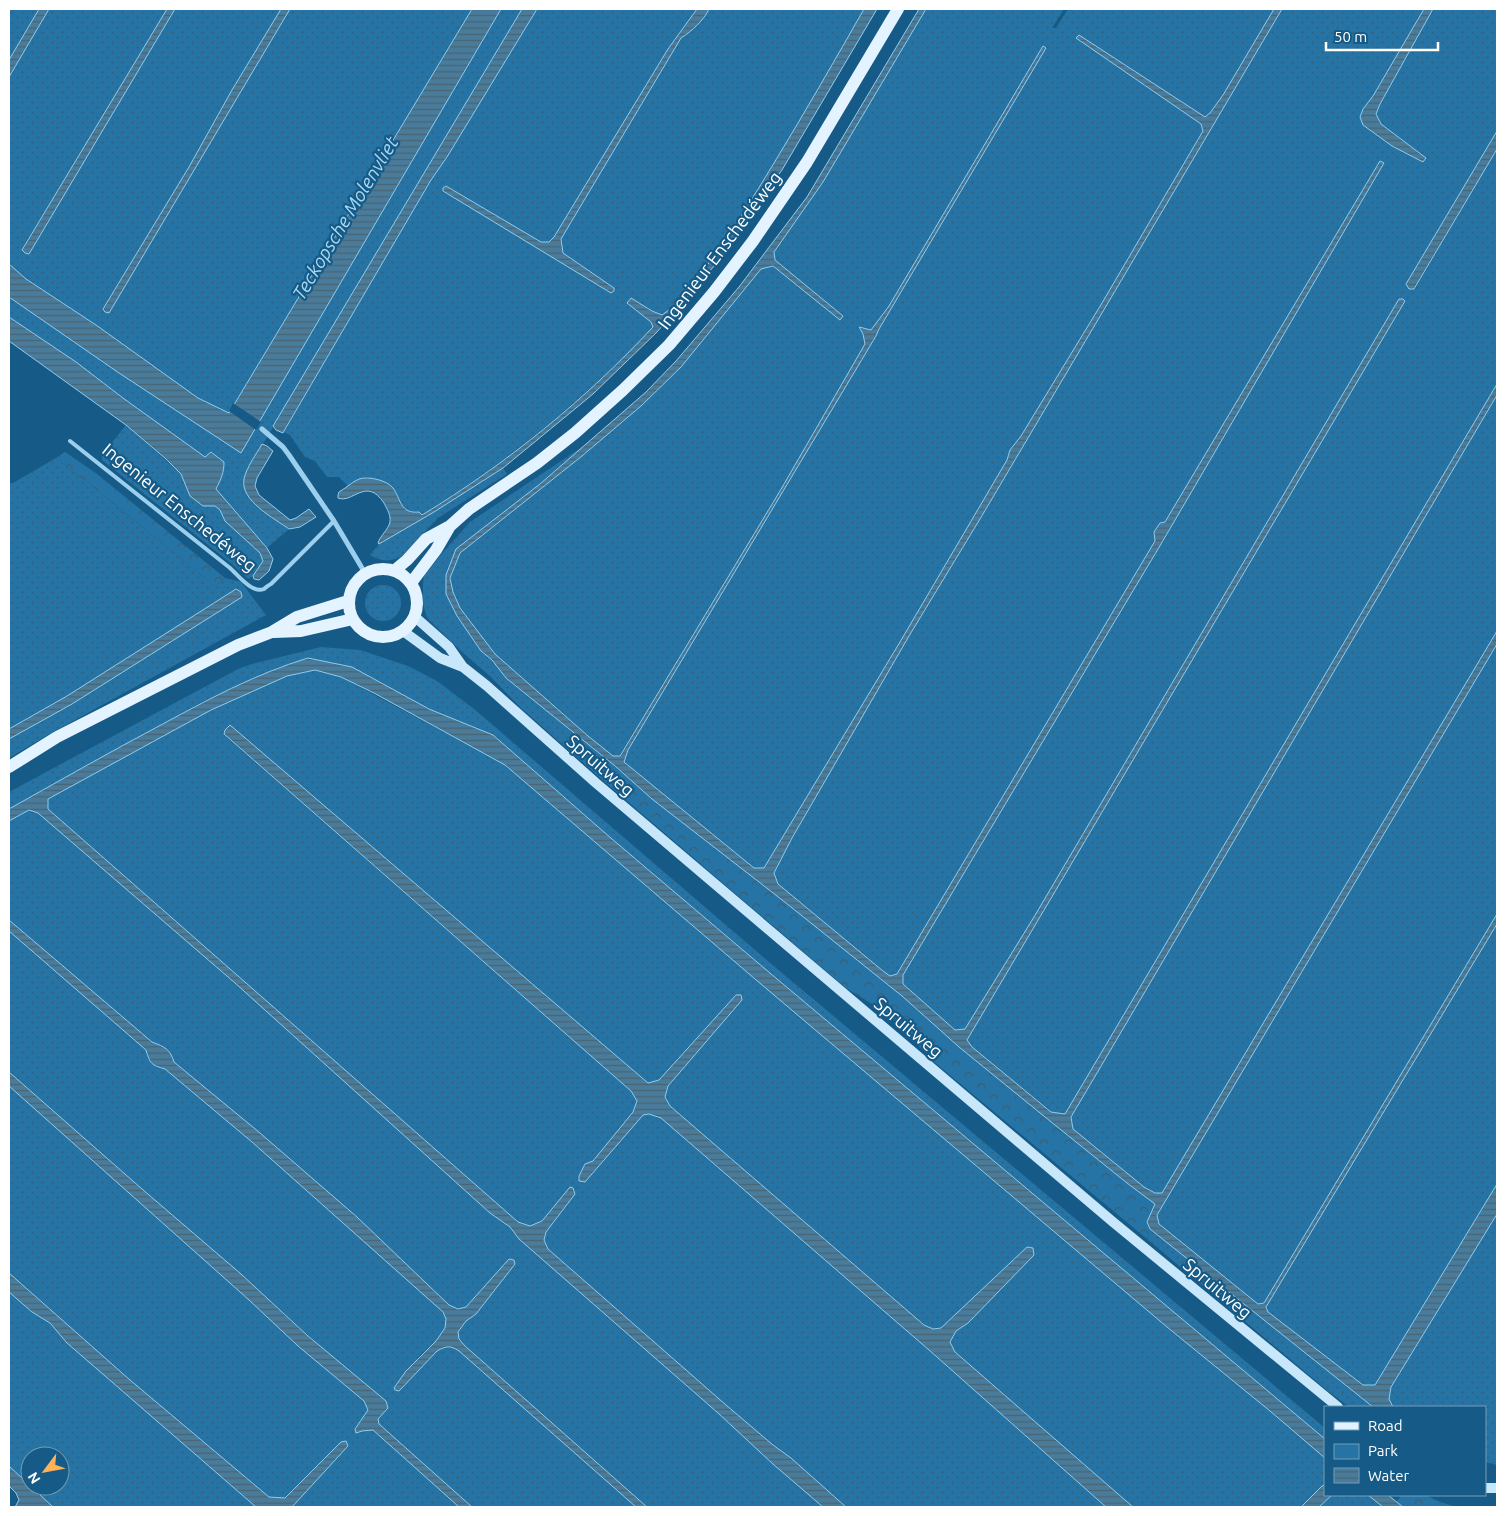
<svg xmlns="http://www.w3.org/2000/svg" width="1506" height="1516" font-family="Ubuntu,sans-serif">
<defs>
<pattern id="green-dots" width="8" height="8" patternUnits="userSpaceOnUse" patternTransform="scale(1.25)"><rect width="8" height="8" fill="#2574a5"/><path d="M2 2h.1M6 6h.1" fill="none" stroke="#3a5e74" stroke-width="1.8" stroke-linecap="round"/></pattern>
<pattern id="forest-crowns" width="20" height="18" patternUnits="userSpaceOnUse" patternTransform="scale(1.25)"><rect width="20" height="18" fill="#2574a5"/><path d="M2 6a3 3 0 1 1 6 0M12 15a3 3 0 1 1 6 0" fill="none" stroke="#3a5e74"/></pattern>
<pattern id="water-rules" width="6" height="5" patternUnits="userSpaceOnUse" patternTransform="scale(1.25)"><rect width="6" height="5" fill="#497b9b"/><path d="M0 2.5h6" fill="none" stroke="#4a6474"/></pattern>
</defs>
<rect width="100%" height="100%" fill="#165b87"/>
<!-- green -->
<path fill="url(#green-dots)" d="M9 9H39L9 60Z
M49 9H167L22 249 25 253 29 254 175 9H281L232 90 189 167 103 308 108 313 290 9H472L228 414 198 398 96 325 26 279 9 264V77Z
M501 9H522L248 469 249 497 256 505 289 529 267 548 216 489C221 479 224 473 223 461L211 452 205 457 123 398 76 362 9 317V297L119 373 241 452Z
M537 9H697L668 49 554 237 549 242H541L446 186 443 191 611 293 614 288 563 253 561 239 681 38C692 31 704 20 709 9H864C835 60 805 112 774 163 752 199 731 234 705 268 692 284 679 304 662 315L652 311 630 298 627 303 651 322 653 328C583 399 507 463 421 515L419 512C399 514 400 495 389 485 382 479 366 476 358 480 355 481 352 484 348 486L339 477H327L315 461 305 457 290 435 284 432 431 180 447 157Z
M926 9H1064L1052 28H1056L1068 9H1274L1223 95 1210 113 1205 117 1079 36 1076 38 1201 124 1203 131 1102 303 1021 436 1010 450 1007 460 900 642 764 868H754L624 762 628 750 876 336 879 329 1046 48 1043 47 889 306 871 330 859 328 863 334 866 344 780 491 619 756H613L588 736 495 654 460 608 453 592 450 578 460 553 582 456 641 406 681 367 761 269 772 266 840 319 843 316 775 260 774 252 823 182Z
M1282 9H1424L1373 96 1363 109 1385 140 1392 146 1426 158 1381 124 1376 114 1380 104 1433 9H1497V131L1406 284 1415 289 1497 149V384L1065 1114 1052 1112 972 1047 967 1040 1405 301 1403 299H1399L1034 917 965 1030 956 1031 903 984V975L1161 544 1384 163 1380 161 1165 522 1160 523 1154 532 1155 541 897 974 890 976 883 971 778 884 774 873C837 751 911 634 982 516 1082 347 1182 178 1282 9Z
M1497 395V631L1181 1164 1162 1193H1155L1144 1187 1073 1129 1071 1117Z
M126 425 181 474 190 496 203 506H215L221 510 225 521 260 553 263 561 253 576 248 579 232 564 102 460V455Z
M588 443 540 484 457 549 446 575 452 605 457 616 481 651 492 660 506 678 619 770 606 783 520 707 490 676 462 652 427 618 423 604V584L424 576 444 551 470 522Z
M56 458 91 485 215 586 225 578 241 582 266 615 53 732 9 758V739L72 704 241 597 9 729V483H13Z
M503 468 507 474 438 518 402 556C391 562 381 562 370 555L379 544 434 512Z
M365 603a18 18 0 1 1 36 0a18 18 0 1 1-36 0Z
M1497 644V914L1264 1303 1258 1304 1159 1224 1157 1215Z
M321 647 360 650 408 666 437 681 474 709 769 962 1325 1428V1439L764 968 612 839 493 735 429 709 352 667 282 666 253 678 200 703 9 809V792L238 669 252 664Z
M315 670 341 677 505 765 755 979 1167 1327 1270 1411 1325 1458V1485L1322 1486 1301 1507H1133L955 1352 950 1342 956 1331 968 1323 1027 1247 941 1328 933 1329 924 1325 670 1106 665 1097 668 1086 742 1000 741 995H736L659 1080 648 1083 229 725 225 730 224 735 631 1091 637 1101 633 1112 593 1161 585 1164 579 1176 585 1182 643 1115 649 1114 661 1118 929 1350 1106 1507H846L791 1458 773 1445 726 1405 548 1249 544 1240 546 1232 575 1194 570 1187 542 1221 530 1226 518 1222 48 809V799L211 710 287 676Z
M29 810 38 813 235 983 490 1213 510 1227 519 1239 718 1413 774 1465 823 1507H647L465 1346 459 1339 458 1333 466 1321 476 1314 515 1264 514 1260 509 1259 466 1307 458 1309 449 1305 357 1217 174 1062C170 1049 165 1047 152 1042L9 920V821Z
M1497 924V1184L1375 1385H1363L1268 1312 1266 1307Z
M9 931 146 1050C149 1064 151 1065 165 1069L252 1142 443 1312C455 1334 427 1345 417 1359 410 1369 405 1380 399 1391L437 1351C446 1346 450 1345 459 1351L636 1507H472L379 1424 377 1420 388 1408 241 1274 142 1189 9 1072Z
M9 1086 249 1300 298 1346 364 1401 368 1410 355 1428 362 1431 373 1430 459 1507H292L341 1442 284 1498 269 1497 130 1380 9 1273Z
M1497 1214V1465L1485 1462V1407H1393L1389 1399 1391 1387Z
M1150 1229 1373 1407H1349L1328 1391 1147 1239Z
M9 1292 32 1312 50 1323 67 1343 256 1507H53L30 1486H60V1456H30V1486L9 1466Z
M1332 1495H1368L1383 1507H1319Z"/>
<!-- forest -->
<path fill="url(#forest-crowns)" d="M65 452 97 474 225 578 215 586 91 485 56 458Z
M619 770 652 799 786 903 902 996 959 1047 1045 1117 1127 1183 1156 1204 1147 1222 1150 1229 1147 1239 933 1061 898 1024 877 1007 846 988 606 783Z
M1402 1495H1425L1440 1502 1457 1507H1403L1396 1502Z"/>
<!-- water -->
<path fill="url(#water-rules)" stroke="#8ecdf1" d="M39 9H49L9 77V60Z
M167 9H175L29 254 25 253 22 250Z
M281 9H290L109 313 105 312 103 309 189 167 232 90Z
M472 9H501L241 453 119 373 9 297V264L26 279 96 325 198 398 229 413Z
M522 9H537L447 157 431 180 284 431 283 433 276 430 273 426Z
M697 9H709C704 20 692 31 681 38L561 239 563 253 614 288V291L611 293 443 191V188L446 186 541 242H549L554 237 668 49Z
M864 9H877L782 170 744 222 721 258 657 332 593 394 503 468 434 512 379 544 378 543C380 536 388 530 390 522 391 515 387 509 384 503 366 476 353 504 338 498V495L339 492C346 488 352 482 359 479 368 476 387 480 393 488 401 499 400 514 419 512L422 515C506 464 585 400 653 327L651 322 627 303 631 298 652 311 662 315C679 304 692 284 705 268 731 234 752 199 774 163 805 112 835 60 864 9Z
M919 9H926L823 182 774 252 775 260 843 316 840 320 773 266 761 269 681 367 641 406 582 456 460 553 450 578 453 592 460 608 495 654 588 736 613 756H620L780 491 865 344 863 334 859 327 871 330 889 306 1043 46 1046 48 879 329 876 336 628 750 624 762 754 868H764L900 642 1007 460 1010 450 1021 436 1102 303 1203 131 1201 124 1076 38 1079 35 1205 117 1210 113 1223 95 1274 9H1282L980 519 909 636 792 838 774 873 778 884 883 971 890 976 897 974 1155 541 1154 532 1160 523 1165 522 1380 161 1384 163 1161 544 903 975V984L955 1030 965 1029 1034 917 1399 299H1403L1405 301 967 1040 972 1047 1051 1112 1065 1114 1497 384V395L1071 1117 1073 1129 1144 1187 1155 1193H1162L1497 631V644L1157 1215 1159 1224 1258 1304 1264 1303 1497 914V924L1266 1307 1268 1312 1363 1385H1375L1497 1184V1214L1391 1387 1389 1399 1393 1407H1373L1150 1229 1147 1222 1155 1204 1127 1183 1045 1117 959 1047 902 996 786 903 652 799 615 766 506 678 492 660 481 651 457 616 446 594V575L456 549 540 484 646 392 676 361 739 287 807 197Z
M1424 9H1433L1380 104 1376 114 1381 124 1426 158 1423 162 1392 146 1363 125 1360 117 1363 109 1373 96Z
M1497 131V149L1414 289H1409L1406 284Z
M9 317 76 362 123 398 205 457 211 452 224 462C224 473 221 479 216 489L267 548 273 559 269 571 259 580 254 579 253 576 263 561 260 553 225 521 220 510 215 506H203L190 496 181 474 166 459 126 425 9 341Z
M262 444 267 446 273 451 257 478 255 486 259 495 290 520 296 518 309 509 316 517 300 527 289 529C274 518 240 501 244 479 247 466 256 455 262 444Z
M236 589 241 592 242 597 72 704 9 739V729L67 696Z
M308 658 352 667 429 709 493 735 612 839 764 968 1325 1439V1458L1270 1411 1167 1327 755 979 505 765 374 693 341 677 315 670 287 676 211 710 48 799V809L518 1222 530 1226 542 1221 570 1187 573 1188 575 1194 546 1232 544 1240 548 1249 726 1405 773 1445 791 1458 846 1507H823L774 1465 718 1413 519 1239 510 1227 490 1213 235 983 38 813 29 810 9 821V809C59 781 108 753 159 726 207 700 255 674 308 658Z
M230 725 648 1083 659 1080 736 995H741L742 1000 668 1086 665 1097 670 1106 924 1325 933 1329 941 1328 1027 1247 1033 1248 1034 1255 968 1323 956 1331 950 1342 955 1352 1133 1507H1106L929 1350 661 1118 649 1114 643 1115 585 1182 579 1181V1176L585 1164 593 1161 633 1112 637 1101 631 1091 224 734 225 730Z
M9 920 152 1042C165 1047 170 1049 174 1062L260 1133 357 1217 449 1305 458 1309 466 1307 509 1259 514 1260 515 1264 476 1314 466 1321 458 1332 459 1339 465 1346 647 1507H636L459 1351C450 1345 446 1346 437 1351L399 1391 395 1390 394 1388 406 1371 436 1341 445 1328 446 1319 443 1312 252 1142 165 1069C151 1065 150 1064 146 1050L9 931Z
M9 1072 142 1189 241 1274 308 1336 386 1401 388 1408 378 1419 379 1424 472 1507H459L373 1430 362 1431 356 1433 355 1429 368 1410 364 1401 298 1346 249 1300 9 1086Z
M9 1273 130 1380 269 1497 285 1498 341 1442 346 1441 348 1446 292 1507H256L67 1343 50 1323 32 1312 9 1292Z
M9 1466 53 1507H15L19 1500 16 1493 9 1486Z
M1325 1485V1495H1332L1319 1507H1301L1322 1486Z
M1368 1495H1388L1403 1507H1383Z"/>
<!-- pier -->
<path fill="#165b87" d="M233 403 261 422 256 430 229 411Z"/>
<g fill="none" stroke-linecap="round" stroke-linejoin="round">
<!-- service -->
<path stroke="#9ccfee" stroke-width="4" d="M70 441 230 568C238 575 252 594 264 589 265 588 270 584 271 584L334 521"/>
<!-- minor -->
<path stroke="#9ccfee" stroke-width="5" d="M262 429 283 447 289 455 334 521 365 573"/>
<!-- secondary -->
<path stroke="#c9e7fa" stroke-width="10" d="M414 616 449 647 463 667 487 686 596 783 1113 1222 1338 1407
M403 631 440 658 463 667
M1485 1488H1497"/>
<!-- primary -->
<path stroke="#e3f3ff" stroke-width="12" d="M349 603a34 34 0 1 1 68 0a34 34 0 1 1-68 0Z
M395 570 407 560 426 539 450 526 469 509 537 463 575 433 623 390 669 345 714 292 753 241 807 162 898 9
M411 583 436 550 450 526
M274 632 301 631 353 619
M9 767 57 737 238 645 272 632 297 617 348 601"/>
</g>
<g text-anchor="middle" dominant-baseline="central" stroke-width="4.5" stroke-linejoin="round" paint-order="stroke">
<!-- street labels -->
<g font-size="18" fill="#fff" stroke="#165b87">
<text transform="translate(719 250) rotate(-53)">Ingenieur Enschedéweg</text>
<text transform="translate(180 507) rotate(39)">Ingenieur Enschedéweg</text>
<text transform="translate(601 765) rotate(41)">Spruitweg</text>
<text transform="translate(909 1027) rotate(40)">Spruitweg</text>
<text transform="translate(1218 1288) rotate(40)">Spruitweg</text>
</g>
<!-- water labels -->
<g font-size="19" font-style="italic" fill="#a8d9f6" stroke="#165b87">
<text transform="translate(345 218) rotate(-59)">Teckopsche Molenvliet</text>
</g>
</g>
<!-- border -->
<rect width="1506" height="1516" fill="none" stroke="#ffffff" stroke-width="20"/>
<!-- legend -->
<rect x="1324" y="1406" width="162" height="90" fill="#165b87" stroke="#739db7"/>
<rect x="1334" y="1422" width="25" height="8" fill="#e3f3ff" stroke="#739db7"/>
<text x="1368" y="1431" font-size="15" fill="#ffffff">Road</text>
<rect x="1334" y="1444" width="25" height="15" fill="#2574a5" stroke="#739db7"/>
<text x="1368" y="1456" font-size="15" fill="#ffffff">Park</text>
<rect x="1334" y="1468" width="25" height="15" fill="url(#water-rules)" stroke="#739db7"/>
<text x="1368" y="1481" font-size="15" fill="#ffffff">Water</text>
<!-- north arrow -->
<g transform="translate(45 1471) rotate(238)"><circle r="24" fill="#165b87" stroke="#739db7"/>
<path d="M0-4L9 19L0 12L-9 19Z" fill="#ffb359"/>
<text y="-8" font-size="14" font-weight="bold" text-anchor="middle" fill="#ffffff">N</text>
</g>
<!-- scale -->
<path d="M1326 42v8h112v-8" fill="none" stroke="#ffffff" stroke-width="2.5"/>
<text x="1334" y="42" font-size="15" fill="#ffffff" stroke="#165b87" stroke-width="4" paint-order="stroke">50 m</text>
</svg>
